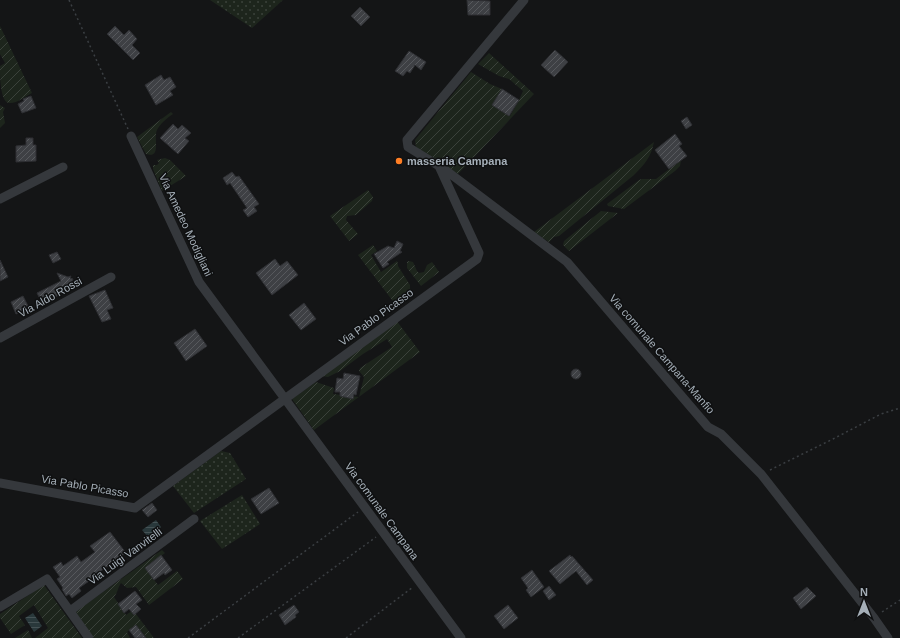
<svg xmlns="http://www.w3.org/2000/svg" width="900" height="638" font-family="Arial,sans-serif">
<defs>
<pattern id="grass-dots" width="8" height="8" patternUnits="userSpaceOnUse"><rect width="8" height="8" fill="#1d251c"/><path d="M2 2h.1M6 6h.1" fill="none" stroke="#3b423b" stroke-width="1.8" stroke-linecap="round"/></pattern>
<pattern id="garden-furrows" width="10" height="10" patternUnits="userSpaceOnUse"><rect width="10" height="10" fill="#1d251c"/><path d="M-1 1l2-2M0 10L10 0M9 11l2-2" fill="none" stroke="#3b423b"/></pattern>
<pattern id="water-rules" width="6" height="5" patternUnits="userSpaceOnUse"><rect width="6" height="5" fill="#29383b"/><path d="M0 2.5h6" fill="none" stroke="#455255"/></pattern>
<pattern id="building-hatch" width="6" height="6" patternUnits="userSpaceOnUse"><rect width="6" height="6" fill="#3e4044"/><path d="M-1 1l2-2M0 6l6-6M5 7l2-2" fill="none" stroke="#57595d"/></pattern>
</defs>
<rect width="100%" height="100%" fill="#141516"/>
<!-- grass -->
<path fill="url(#grass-dots)" d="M210 0H283L252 28Z
M221 451 230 453 246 479 194 513 173 486Z
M242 495 260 524 222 549 200 521Z"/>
<!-- garden -->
<path fill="url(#garden-furrows)" d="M0 26 32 93C26 96 16 104 9 103 0 102 0 75 0 66L5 63 0 54Z
M489 53 534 94 458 174 416 147 415 140 471 72 490 84 502 89 510 116 519 100 523 91 509 79 499 76 478 64Z
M0 105 5 108 3 112 5 123 0 128Z
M171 112 173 114C167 118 160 124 157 130 153 138 162 159 146 154L137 137Z
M654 142C651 157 645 164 634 175L559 236 554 237 549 242 534 232Z
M165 158 170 160 186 176 162 191 153 169V165H157L159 163 157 160Z
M681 160 680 166 675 171 624 209 608 206 607 204 639 180 642 179H656Z
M368 190 373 197 372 201 356 215 347 216 346 220 358 234 349 241 330 216Z
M601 211 618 213 569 251 563 245 564 241Z
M373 245 377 251 371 255 381 272 397 261 398 264V266L410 285V289L412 292 395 304 358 255Z
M409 261 413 262 417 271 419 273 424 272 427 265 432 262 439 272 421 286 407 268V262Z
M396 320 420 352 314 430 292 399 316 382 334 388 333 394 359 397 364 377 359 371 360 368 392 347 387 339 363 354 340 371 328 377 322 376Z
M162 550 165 553 145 568 158 585 177 571 183 579 149 605 136 587 127 588 121 583C118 587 118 592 114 597L126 615 133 610 154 638H143L145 636 136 625 127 632 130 638H94L75 612Z
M44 585 82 638H35L48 628 34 605 19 616 25 625 11 634 0 618V614Z
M28 630 32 638H15Z"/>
<!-- water -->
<path fill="url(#water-rules)" d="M156 520 161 527 148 537 142 530Z
M33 613 42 626 34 632 25 618Z"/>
<!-- building -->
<path fill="url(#building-hatch)" stroke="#2e2f33" d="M467 0 490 1V15H468Z
M360 7 370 17 361 26 351 16Z
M115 26 124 35 129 30 137 39 132 45 140 53 133 60 107 34Z
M555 50 568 62 554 77 541 65Z
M409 51 426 62 421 70 415 65 410 73 407 71 403 76 395 71Z
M161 75 164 80 170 77 176 87 170 91 173 95 156 105 145 85Z
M502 89 519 100 509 116 492 105Z
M31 96 36 108 22 113 18 104 24 101 23 99Z
M687 117 692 125 686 129 681 121Z
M173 124 178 129 182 125 191 133 185 138 189 141 178 154 160 138Z
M675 134 682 144 679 146 687 156 669 169 655 150Z
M26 138H33V145H36V161L16 162V146L26 145Z
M232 172 236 177 239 176 259 204 254 207 257 211 248 217 243 210 247 208 230 183 227 185 223 178Z
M397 241 403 244 400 251 402 252 387 262 389 264 383 268 374 254 388 246 394 248Z
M57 252 61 259 53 263 49 255Z
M275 259 280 266 287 261 298 275 272 295 256 273Z
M0 260 8 277 0 281Z
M57 273 68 277 71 276 70 278 73 279 70 286 68 285 65 292 49 300 48 298 41 301 37 293 61 281Z
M105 290 113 308 107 310 111 319 102 322 89 296Z
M23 296 29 308 16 314 11 302Z
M304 303 316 319 301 330 289 315Z
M195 329 207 346 186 361 174 343Z
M571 374a5 5 0 1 1 10 0a5 5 0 1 1-10 0Z
M344 373 360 376 356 395 354 394 353 399 340 396V392H335L337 378 343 379Z
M269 488 279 503 261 514 251 499Z
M152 503 157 510 148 517 142 510Z
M110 532 126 553 91 578 92 579 79 588 81 591 72 598 69 594 66 596 62 589 63 588 57 579 60 577 53 567 61 562 63 566 77 556 81 562 95 552 90 546Z
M161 555 172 570 165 575 164 573 154 580 145 568Z
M570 555 571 557 572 556 593 580 587 585 576 571 560 584 549 571Z
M532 570 544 587 531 597 526 590 528 588 521 578Z
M549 586 556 595 549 600 543 591Z
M807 587 816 596 801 609 793 598Z
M135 591 142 600 136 604 141 609 134 615 129 609 124 613 118 604Z
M294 605 299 612 295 615 296 617 285 625 279 615Z
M508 605 518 618 504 629 494 616Z
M136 625 146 638H135L129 630Z"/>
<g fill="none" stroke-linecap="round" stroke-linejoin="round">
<!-- path -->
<path stroke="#3b3f43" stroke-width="1.5" stroke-dasharray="2 3" stroke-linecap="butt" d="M69 0 128 129
M770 470 833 439 881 414 900 408
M882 612 900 600
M188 638 358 512
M238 638 376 537
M346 638 413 587"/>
<!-- minor -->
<path stroke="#35383c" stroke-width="9" d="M131 136 199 282 461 638
M440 166 567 262 708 427 721 434 761 474 874 618 888 638
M0 199 63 167
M0 338 111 277
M0 483 135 508 477 259 479 253 439 166 408 147 407 140 524 0
M0 607 47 579 89 638
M70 611 194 519"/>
</g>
<!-- markers -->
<circle fill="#ff7e24" stroke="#0f1011" stroke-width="1.5" cx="399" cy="161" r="4"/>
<g text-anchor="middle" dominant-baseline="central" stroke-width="3" stroke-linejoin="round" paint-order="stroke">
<!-- poi labels -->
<g font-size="11" font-weight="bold" fill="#a5afb8" stroke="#0f1011" text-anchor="start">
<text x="407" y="161">masseria Campana</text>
</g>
<!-- street labels -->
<g font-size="11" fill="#a5afb8" stroke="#0f1011">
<text transform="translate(186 225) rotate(65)">Via Amedeo Modigliani</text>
<text transform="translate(50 297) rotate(-29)">Via Aldo Rossi</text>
<text transform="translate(376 317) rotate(-36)">Via Pablo Picasso</text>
<text transform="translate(662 354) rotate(49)">Via comunale Campana-Manfio</text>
<text transform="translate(85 486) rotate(10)">Via Pablo Picasso</text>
<text transform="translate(382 511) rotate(54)">Via comunale Campana</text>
<text transform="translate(125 556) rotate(-36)">Via Luigi Vanvitelli</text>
</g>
</g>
<!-- north arrow -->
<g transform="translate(864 602)" stroke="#0f1011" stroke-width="3" paint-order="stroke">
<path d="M0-3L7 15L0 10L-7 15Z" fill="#a5afb8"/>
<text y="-6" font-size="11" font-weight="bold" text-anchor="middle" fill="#a5afb8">N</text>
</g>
</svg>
